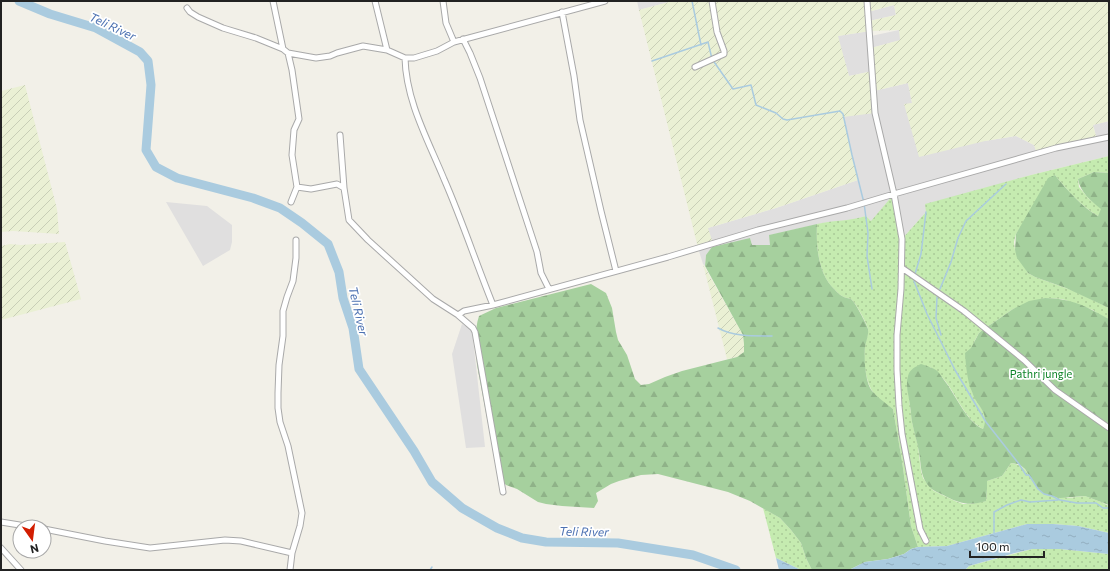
<svg xmlns="http://www.w3.org/2000/svg" width="1110" height="571" font-family="Commissioner,sans-serif">
<defs>
<pattern id="farmland-furrows" width="10" height="10" patternUnits="userSpaceOnUse"><rect width="10" height="10" fill="#eaf0d4"/><path d="M-1 1l2-2M0 10L10 0M9 11l2-2" fill="none" stroke="#c8ceb6"/></pattern>
<pattern id="grass-dots" width="8" height="8" patternUnits="userSpaceOnUse"><rect width="8" height="8" fill="#c5ebb0"/><path d="M2 2h.1M6 6h.1" fill="none" stroke="#a9c997" stroke-width="1.8" stroke-linecap="round"/></pattern>
<pattern id="forest-firs" width="22" height="20" patternUnits="userSpaceOnUse"><rect width="22" height="20" fill="#a6d09e"/><path d="M5 1l3.5 6h-7zM16 11l3.5 6h-7z" fill="#8fb288"/></pattern>
<pattern id="water-ripples" width="26" height="14" patternUnits="userSpaceOnUse"><rect width="26" height="14" fill="#aacbdf"/><path d="M2 4q2-2 4 0t4 0M15 11q2-2 4 0t4 0" fill="none" stroke="#92aebf"/></pattern>
</defs>
<rect width="100%" height="100%" fill="#f2f0e8"/>
<!-- residential -->
<path fill="#e0dfdf" d="M637 1H669V2L639 10Z
M894 5 896 15 869 21 868 12Z
M899 30 901 40 871 48 873 71 849 76 837 36 870 31 871 36Z
M908 83 912 103 904 105 985 141 1016 136 1034 145 1037 153 1097 139 1093 125 1109 121V156L1031 175 940 201 926 212 902 239 871 221 866 216 852 220 823 223 770 235 771 245H752L750 238 706 255 705 266 703 264 698 248 708 228 776 208 858 180 843 117 874 91Z
M166 202 207 206 232 225V242L230 250 203 266Z
M462 324 472 330 485 447 466 448 452 354Z"/>
<!-- farmland -->
<path fill="url(#farmland-furrows)" fill-rule="evenodd" d="M669 1H1109V121L1093 125 1097 140 1037 154 1034 145 1016 136 985 141 919 157 904 104 912 103 908 83 874 91 875 113 843 117 858 180 776 208 708 228 713 243 698 248 639 10 669 2ZM894 5 896 15 869 21 868 12ZM899 30 900 40 871 48 873 71 849 76 838 36 870 31Z
M25 85 57 209 59 234 13 231 1 232V91Z
M65 242 81 299 1 320V246L10 244 21 245Z
M703 264 743 335 744 344V352L737 357 727 359Z"/>
<!-- grass -->
<path fill="url(#grass-dots)" d="M1109 156V173L1094 172 1078 179 1079 187 1089 199 1102 209 1098 216C1081 206 1067 190 1055 175L1016 234 1014 242 1015 250 1028 273 1035 277 1074 291 1109 308V319L1100 315 1093 310 1077 304 1062 299 1045 298 1013 309 993 323 985 328 979 333 975 340 966 362 972 392 984 413 986 422 983 429C959 416 954 381 930 367L907 383 912 422 918 446 921 471 923 478 928 485 934 491 955 501 963 504H971L986 501 987 489V481L1002 476 1011 463C1027 465 1029 477 1038 489L1068 498 1085 496 1101 502 1109 506V533L1078 526 1053 524H1027L947 546 918 547 911 526 902 461 893 409C886 404 875 397 871 389 865 377 863 360 865 347 865 341 869 335 868 329 867 323 855 302 851 299 849 298 845 298 842 296 840 295 837 292 835 290 818 274 816 247 817 224 834 220 851 221 866 216L871 221 894 194 902 239 926 212 925 204 1031 175Z
M763 508 780 518 791 530 801 543 806 558 812 570H801L776 558Z
M1032 549H1060L1109 554V570H965L969 566Z"/>
<!-- forest -->
<path fill="url(#forest-firs)" d="M1094 172 1109 173V308L1066 288 1035 277 1028 273 1017 258 1015 250 1016 234 1048 178 1055 175C1066 189 1083 208 1098 216L1101 209C1091 201 1080 192 1078 179Z
M817 224C816 247 818 274 835 290 837 292 840 295 842 296 845 298 849 298 851 299 855 302 866 323 868 329 869 335 866 341 865 347 864 358 865 383 872 391 878 398 886 403 893 409L902 461 911 526 918 547 911 549 904 554 888 559 865 562 849 570H812L806 558 801 543 791 530 780 518 750 501 728 492 658 474 641 475 619 481 611 484 596 493 598 501 594 508 562 506 546 504 538 502 517 489 506 485 498 477 477 365C476 350 474 330 479 316L496 308 591 284 606 293 612 308 616 332 618 340 627 355 635 379 641 385 649 384 665 377 682 371 737 357 744 352V344L743 335 705 266 706 255 712 247 750 238 752 245H770L769 235Z
M1045 298C1061 298 1078 302 1092 310 1098 313 1103 316 1109 319V505L1085 496 1060 498 1044 494 1038 489 1025 469 1019 464 1011 463 1002 476 987 481V489L986 501C971 506 961 504 947 497 940 493 932 491 927 484 920 474 921 463 919 452 917 441 914 432 912 422 911 417 911 411 910 406 909 396 905 386 908 376 910 369 915 367 921 364 926 366 931 367 936 370 939 372 941 376 944 380 956 395 965 420 983 429 990 412 977 407 972 392 967 380 966 366 965 353L971 348 979 333 985 328 993 323 1013 309 1029 301Z"/>
<!-- water -->
<path fill="url(#water-ripples)" d="M1027 524H1053L1078 526 1109 533V554L1060 549H1032L1015 553 969 566 965 570H849L865 562 888 559 904 554 911 549 918 547 947 546Z
M776 558 801 570H802H779Z"/>
<g fill="none" stroke-linecap="round" stroke-linejoin="round">
<!-- stream -->
<path stroke="#aacbdf" stroke-width="1.5" d="M692 1 701 45
M652 61 708 42 712 59 733 89 751 85 756 105 776 113 783 119 787 120 840 111 843 114 852 155 864 203 868 233 867 256 872 289
M915 274 921 254 926 212
M914 281 927 314 955 370 986 422 1019 464 1026 475H1029L1038 489 1044 494 1052 496 1060 500 1077 503H1096L1103 508H1109
M940 289 951 262 958 238 966 221 1006 184
M937 297 936 318 941 335
M718 328C734 337 754 336 772 336
M994 533V512L1007 505 1021 500 1030 502 1058 500
M430 570 432 567"/>
<!-- river -->
<path stroke="#aacbdf" stroke-width="9" d="M19 1 50 14 96 28 140 52 148 61 151 85 146 150 156 167 177 178 253 198 280 208 302 223 328 244 339 272 343 298 353 328 359 369 414 451 432 482 462 508 497 528 522 538 546 542 618 543 693 555 736 570"/>
<!-- street casing -->
<g stroke="#a9a9a9" stroke-width="7">
<path id="street" d="M273 1 283 49 288 53 316 58 330 56 337 53 363 46 387 50 405 58H414L437 51 454 42 605 1
M375 1 387 50
M443 1 446 23 454 42
M867 1 875 113 894 194 1056 148 1109 137
M187 8 190 12 198 17 223 28 256 38 283 49
M562 12 574 76 580 120 601 211 616 271
M463 39 470 53 480 78 537 252 541 273 549 289
M288 53 292 70 299 119 294 130 292 155 297 187 291 202
M405 58C406 101 428 140 444 179 462 220 476 263 493 305
M695 67 724 54V51L717 32 712 1
M340 135 344 188
M297 187 311 189 337 184 344 188 349 220 368 240 433 299 458 315
M902 268 964 311 1024 360 1055 390 1109 428
M503 492 475 332 473 328 458 315 464 311 493 305 668 257 758 230 847 208 894 194 902 239 901 289 897 335V370L899 406 902 434 920 529 926 541
M1 522 32 527
M44 529 105 541 150 548 225 540 241 541 292 553
M1 548 21 570
M290 570 292 553 300 526 302 513 288 446 280 422 278 408V393L279 365 283 336V311L287 297 293 281 296 258V240"/>
</g>
<!-- street -->
<use href="#street" stroke="#fff" stroke-width="5"/>
</g>
<g text-anchor="middle" dominant-baseline="central" stroke-width="3.5" stroke-linejoin="round" paint-order="stroke">
<!-- park labels -->
<g font-size="11" fill="#0c8326" stroke="#fff">
<text x="1041" y="373">Pathri jungle</text>
</g>
<!-- water labels -->
<g font-size="12" font-style="italic" fill="#4d72b2" stroke="#fff">
<text transform="translate(113 26) rotate(25)">Teli River</text>
<text transform="translate(359 311) rotate(77)">Teli River</text>
<text transform="translate(584 531) rotate(1)">Teli River</text>
</g>
</g>
<!-- border -->
<rect width="1110" height="571" fill="none" stroke="#222222" stroke-width="4"/>
<!-- north arrow -->
<g transform="translate(32 539) rotate(166)"><circle r="19" fill="#ffffff" stroke="#a7a7a7"/>
<path d="M0-3L7 15L0 10L-7 15Z" fill="#d21d01"/>
<text y="-6" font-size="11" font-weight="bold" text-anchor="middle" fill="#222222">N</text>
</g>
<!-- scale -->
<path d="M970 551v6h74v-6" fill="none" stroke="#222222" stroke-width="2"/>
<text x="976" y="551" font-size="12" fill="#222222" stroke="#ffffff" stroke-width="3" paint-order="stroke">100 m</text>
</svg>
